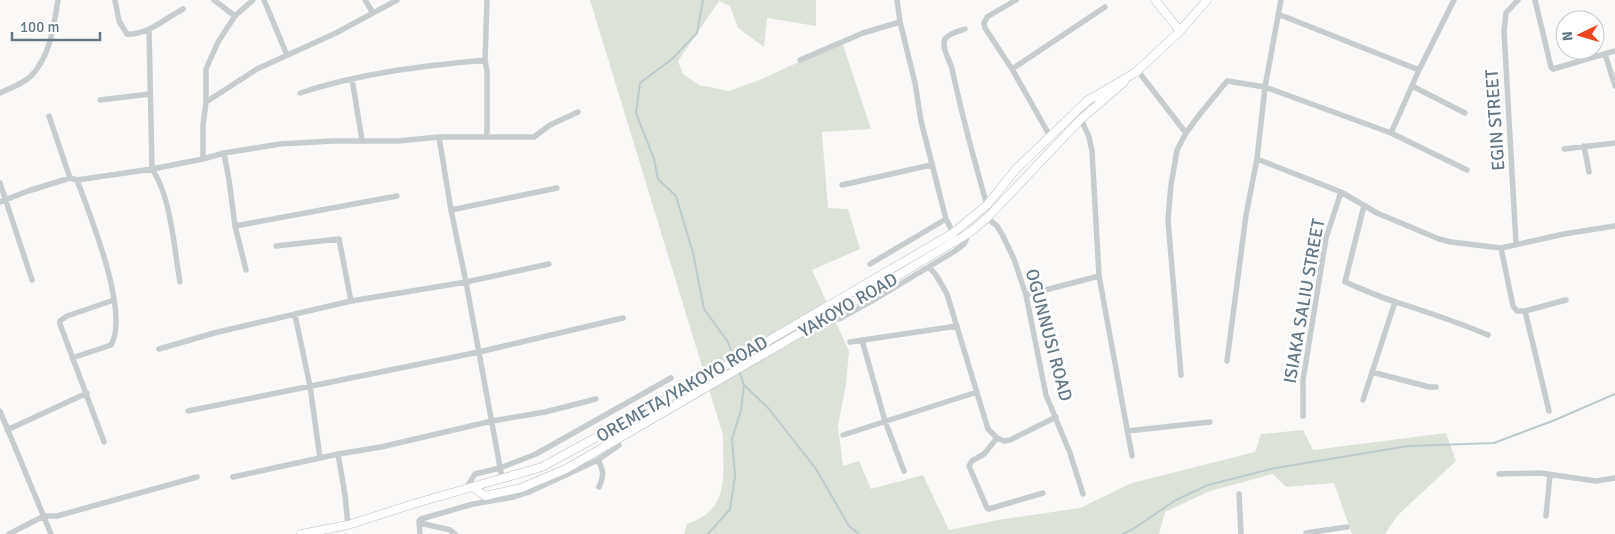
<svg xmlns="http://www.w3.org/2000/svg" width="1615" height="534" font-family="Signika,sans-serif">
<rect width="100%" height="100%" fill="#faf9f7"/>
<!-- green -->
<path fill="#dce2d8" d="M590 0H816V26L767 18 764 47 738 28 730 6 719 1 678 61 683 74 699 85 729 91 762 79 842 42 871 129 822 132 828 208 848 209 860 249 812 270 849 351 846 384 838 426 843 466 859 461 871 489 923 475 949 530 998 520 1080 508 1132 483 1255 452 1261 434 1303 430 1313 450 1446 433 1456 461 1397 516 1385 534H1352L1334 483 1286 487 1273 474 1210 491 1165 512 1159 534H684L687 524C731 510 723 474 723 435Z"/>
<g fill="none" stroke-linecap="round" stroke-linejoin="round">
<!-- stream -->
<path stroke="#bdcbce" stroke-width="2" d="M703 0 697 33 672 59 640 83 636 113 654 159 658 179 676 196 693 253 704 309 728 342 734 359
M744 385 769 409 816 469 849 526 859 534
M708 534 730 509 735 476 732 439 741 410 744 385 739 371
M1123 534 1133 529 1176 500 1208 485 1275 468 1408 446 1494 443 1555 420 1615 394"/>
<!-- secondary casing -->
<g stroke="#b9bfc3" stroke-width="9">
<path id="secondary" d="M1155 0 1180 31
M1135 73 1180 31 1207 0
M473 487 485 496 521 488 566 469 838 311 969 233 987 218 1081 119 1124 82
M301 534 348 525 413 504 542 467 708 376 953 233 987 205 1016 169 1087 101 1138 71"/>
</g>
<!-- street -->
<path stroke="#c7cccf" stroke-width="5.5" d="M115 0 119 21 127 34C146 36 166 18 183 9
M214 0 235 16
M264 0 287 55
M365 0 373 13
M487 0 485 60 487 71V136
M897 0 900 22 915 83 921 121 946 219 953 233
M1016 0 987 17 984 23 985 28 1012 69 1050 136
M1535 0 1551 67 1553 69 1615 51
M1278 14 1419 70
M149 29 152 169C171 196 174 248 180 282
M965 29C959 31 949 33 945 39 941 48 950 60 952 69 962 115 974 160 987 205
M1605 54 1615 86
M800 60 863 33 900 22
M1012 69 1105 7
M1138 71 1186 133
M352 79 362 140
M1412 86 1465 113
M0 93C10 88 23 84 31 76 50 57 54 25 58 0
M300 93C360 73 422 66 485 60
M100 100 150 94
M206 102 257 69 336 33 397 0
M49 116 70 178
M1081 119 1089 137 1092 151 1099 276 1132 456
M1391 133 1419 70 1454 0
M439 137 451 210 466 282 502 478
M1584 146 1589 172
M1564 149 1615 143
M224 153 229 180 235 226 246 270
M203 159V125L206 102V69L218 42 235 16 253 0
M1257 159 1341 192 1377 213 1439 239 1451 242 1501 248 1564 234 1615 226
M0 183 32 280
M842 185 931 165
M0 202 28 191 70 178 77 180 152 169 203 159 224 153 280 144 332 141H398L439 137H534L550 125 578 112
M1364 206 1345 282C1362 289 1379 297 1396 302 1427 312 1458 322 1488 335
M451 210 557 188
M987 218 997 226 1002 234 1014 259 1026 295 1046 395 1070 453 1083 494
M235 226 397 196
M1516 243 1504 31 1506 13 1518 0
M276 246 339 239 351 301
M1501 248 1513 306 1517 311H1525L1549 411
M870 264 946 219
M929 267 936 275 947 294 988 429 997 438 1004 441 1010 440 1056 417
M1026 295 1099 276
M1525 311 1566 300
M295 315 310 386 320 458
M839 319 877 298 955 251 964 244 969 233
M862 340 885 421 904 471
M850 342 957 326
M159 349 214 333 351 301 466 282 549 264
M72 358 111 345C130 313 90 215 77 180
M1227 361 1246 215 1257 159 1265 87 1281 0
M1372 372 1429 387H1436
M1181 375 1168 220 1171 185 1177 150 1186 133 1200 114 1227 81 1265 87 1391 133 1467 170
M1363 400 1395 302
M0 411 51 534
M188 411 479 352 623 318
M1303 416V380L1326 238 1341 192
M7 430 87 393
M1127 431 1210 422
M843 435 977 392
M997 438 984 454 972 461 969 466 987 508 989 509 1043 493
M104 442 60 324V321L67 316 114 300
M338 454 345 495 348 525
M598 460C604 471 604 476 599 487
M1499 474 1540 473 1596 481 1615 478
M233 477 338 454 381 447 492 421 545 412 596 399
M466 489 475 474 500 468 536 454 671 378
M1239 494 1241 534
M1546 516 1550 475
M420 523 450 530 455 534
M1306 533 1347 527
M9 534 44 516H57L197 477
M420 534 419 521 421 519 473 504 514 497 529 492 598 460 619 445"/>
<!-- secondary -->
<use href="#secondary" stroke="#fff" stroke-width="8"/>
</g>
<g text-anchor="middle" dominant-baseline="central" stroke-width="5" stroke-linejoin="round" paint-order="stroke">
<!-- street labels -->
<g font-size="18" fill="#637784" stroke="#fff">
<text transform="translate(1495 120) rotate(-94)">EGIN STREET</text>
<text transform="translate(1304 301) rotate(-80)">ISIAKA SALIU STREET</text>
<text transform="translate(848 305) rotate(-30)">YAKOYO ROAD</text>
<text transform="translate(1049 335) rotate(75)">OGUNNUSI ROAD</text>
<text transform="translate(682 389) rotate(-30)">OREMETA/YAKOYO ROAD</text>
</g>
</g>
<!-- north arrow -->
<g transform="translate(1580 35) rotate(265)"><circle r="24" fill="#ffffff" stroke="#c1c9ce"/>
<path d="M0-4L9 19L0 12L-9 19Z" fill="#ef4622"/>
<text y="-8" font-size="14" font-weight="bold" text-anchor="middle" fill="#637784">N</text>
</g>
<!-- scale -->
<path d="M12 32v8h88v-8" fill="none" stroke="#637784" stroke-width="2.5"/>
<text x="20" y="32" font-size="15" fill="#637784" stroke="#ffffff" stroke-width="4" paint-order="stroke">100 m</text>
</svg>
